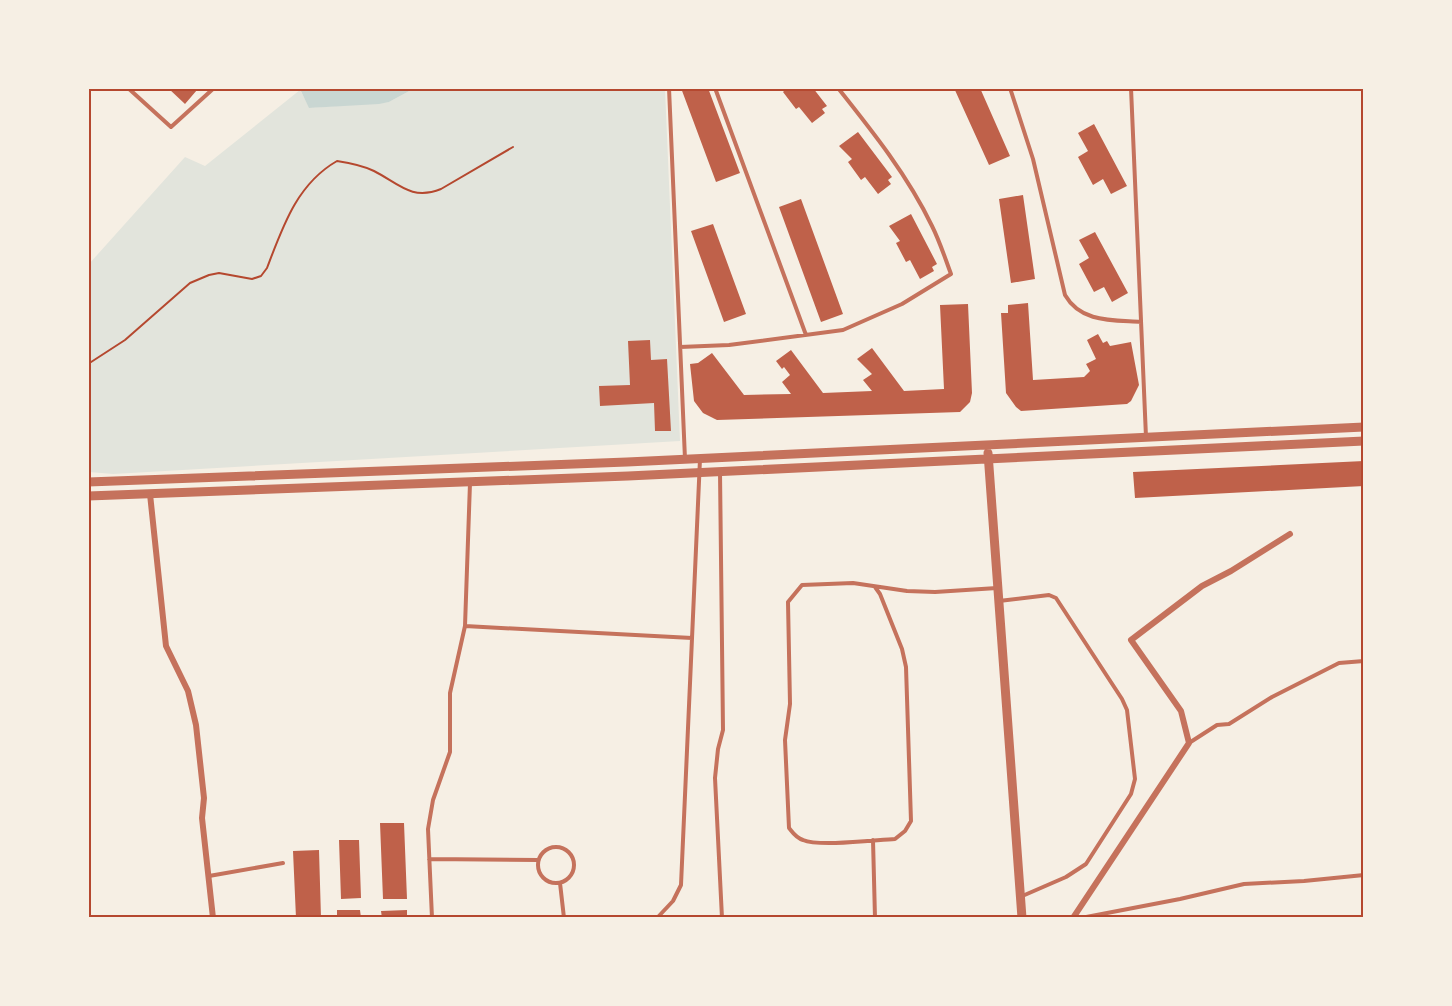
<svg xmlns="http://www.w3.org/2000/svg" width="1452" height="1006" font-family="'Source Sans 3',sans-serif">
<rect width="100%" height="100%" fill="#f6efe4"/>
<!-- green -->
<path fill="#e2e4dc" d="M413 89H665L680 441 113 474 89 472V264L185 157 205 166 300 90 310 108 389 102Z"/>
<!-- water -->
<path fill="#c9d6d2" d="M300 89H413L389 102 379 104 309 108Z"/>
<!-- building -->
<path fill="#bf614a" d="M168 88H195L197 90 185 104Z
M681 88H708L740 173 716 182Z
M787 88H813L827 106 822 109 825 113 812 123 799 107 796 109 783 92Z
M954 88H980L1010 156 989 165Z
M1094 124 1127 186 1111 194 1103 179 1093 185 1078 157 1088 151 1078 133Z
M858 132 892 177 888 180 891 184 878 194 865 177 861 180 848 162 852 159 839 146Z
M1023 195 1035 279 1011 283 999 199Z
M801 199 843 314 821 322 779 207Z
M911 214 937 264 932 267 934 271 920 279 910 260 906 262 896 243 900 241 889 226Z
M713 224 746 314 724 322 691 231Z
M1095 232 1128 293 1112 302 1104 287 1094 292 1079 264 1089 258 1079 240Z
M1028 303 1033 380 1084 377 1090 371 1086 364 1096 359 1087 340 1098 334 1103 343 1107 341 1110 346 1131 342 1139 385 1131 401 1127 404 1021 411 1016 407 1006 393 1001 313H1008V305Z
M968 304 972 393 970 402 960 412 717 420 703 413 694 401 690 364 698 363 712 353 744 395 791 394 782 382 790 375 784 367 782 369 776 361 791 350 823 393 872 391 863 380 872 374 857 359 872 348 904 391 944 389 940 305Z
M650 340 651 360 667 359 671 431H655L654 403 600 406 599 386 630 385 628 341Z
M1364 461V486L1135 498 1133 472Z
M380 823H404L407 899H383Z
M339 840H359L361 898 341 899Z
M319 850 321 918H296L293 851Z
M337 910H360L361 918H337Z
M407 910V918H382L381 911Z"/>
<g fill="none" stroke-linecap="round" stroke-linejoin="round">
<!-- path -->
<path stroke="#b5482f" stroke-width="2" d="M88 364 125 340 190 283 209 275 219 273 252 279 261 276 267 268C283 226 297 184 337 161 350 163 362 165 374 171 398 183 411 201 441 189L513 147"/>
<!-- service -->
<path stroke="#c5725c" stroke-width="4" d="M128 88 171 127 214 88
M669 88 685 459
M715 88 806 335
M1010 88 1033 159 1065 295C1081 323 1113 320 1141 322
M1131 88 1146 437
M680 347 729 345 843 330 902 304 951 274C945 258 940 242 932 226 908 176 873 132 838 88
M720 472 723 730 718 749 715 778 722 918
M875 587 880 594 902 649 906 667 911 821 905 831 895 839C875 840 819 847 803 840 796 838 793 833 789 828L785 740 790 704 788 602 802 585 853 583 907 591 935 592 997 588
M999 601 1049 595 1056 598 1122 699 1127 710 1135 779 1131 794 1086 864 1066 877 1020 897
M465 626 692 638
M1189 743 1217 725 1229 724 1272 697 1339 663 1364 661
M873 840 875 918
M538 865a18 18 0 1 1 36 0a18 18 0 1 1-36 0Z
M429 859 538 860
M209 876 283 863
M560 883 564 918
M432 918 428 829 433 800 450 752V693L465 626 470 483
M657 918 673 901 681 885 700 459
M1081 918 1180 899 1244 884 1304 881 1364 875"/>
<!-- minor -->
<path stroke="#c5725c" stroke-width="6" d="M150 494 166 646 188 691 196 725 204 798 202 818 213 918
M1073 918 1189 743 1181 711 1131 640 1202 586 1231 571 1290 534"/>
<!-- tertiary -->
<path stroke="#c5725c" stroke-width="9" d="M988 453 1022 918
M88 482 627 462 1364 427
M88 496 628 476 1364 441"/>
</g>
<!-- border -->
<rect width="1452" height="1006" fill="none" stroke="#f6efe4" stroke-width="180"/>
<rect x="90" y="90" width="1272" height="826" fill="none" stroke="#b5482f" stroke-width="2"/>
</svg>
